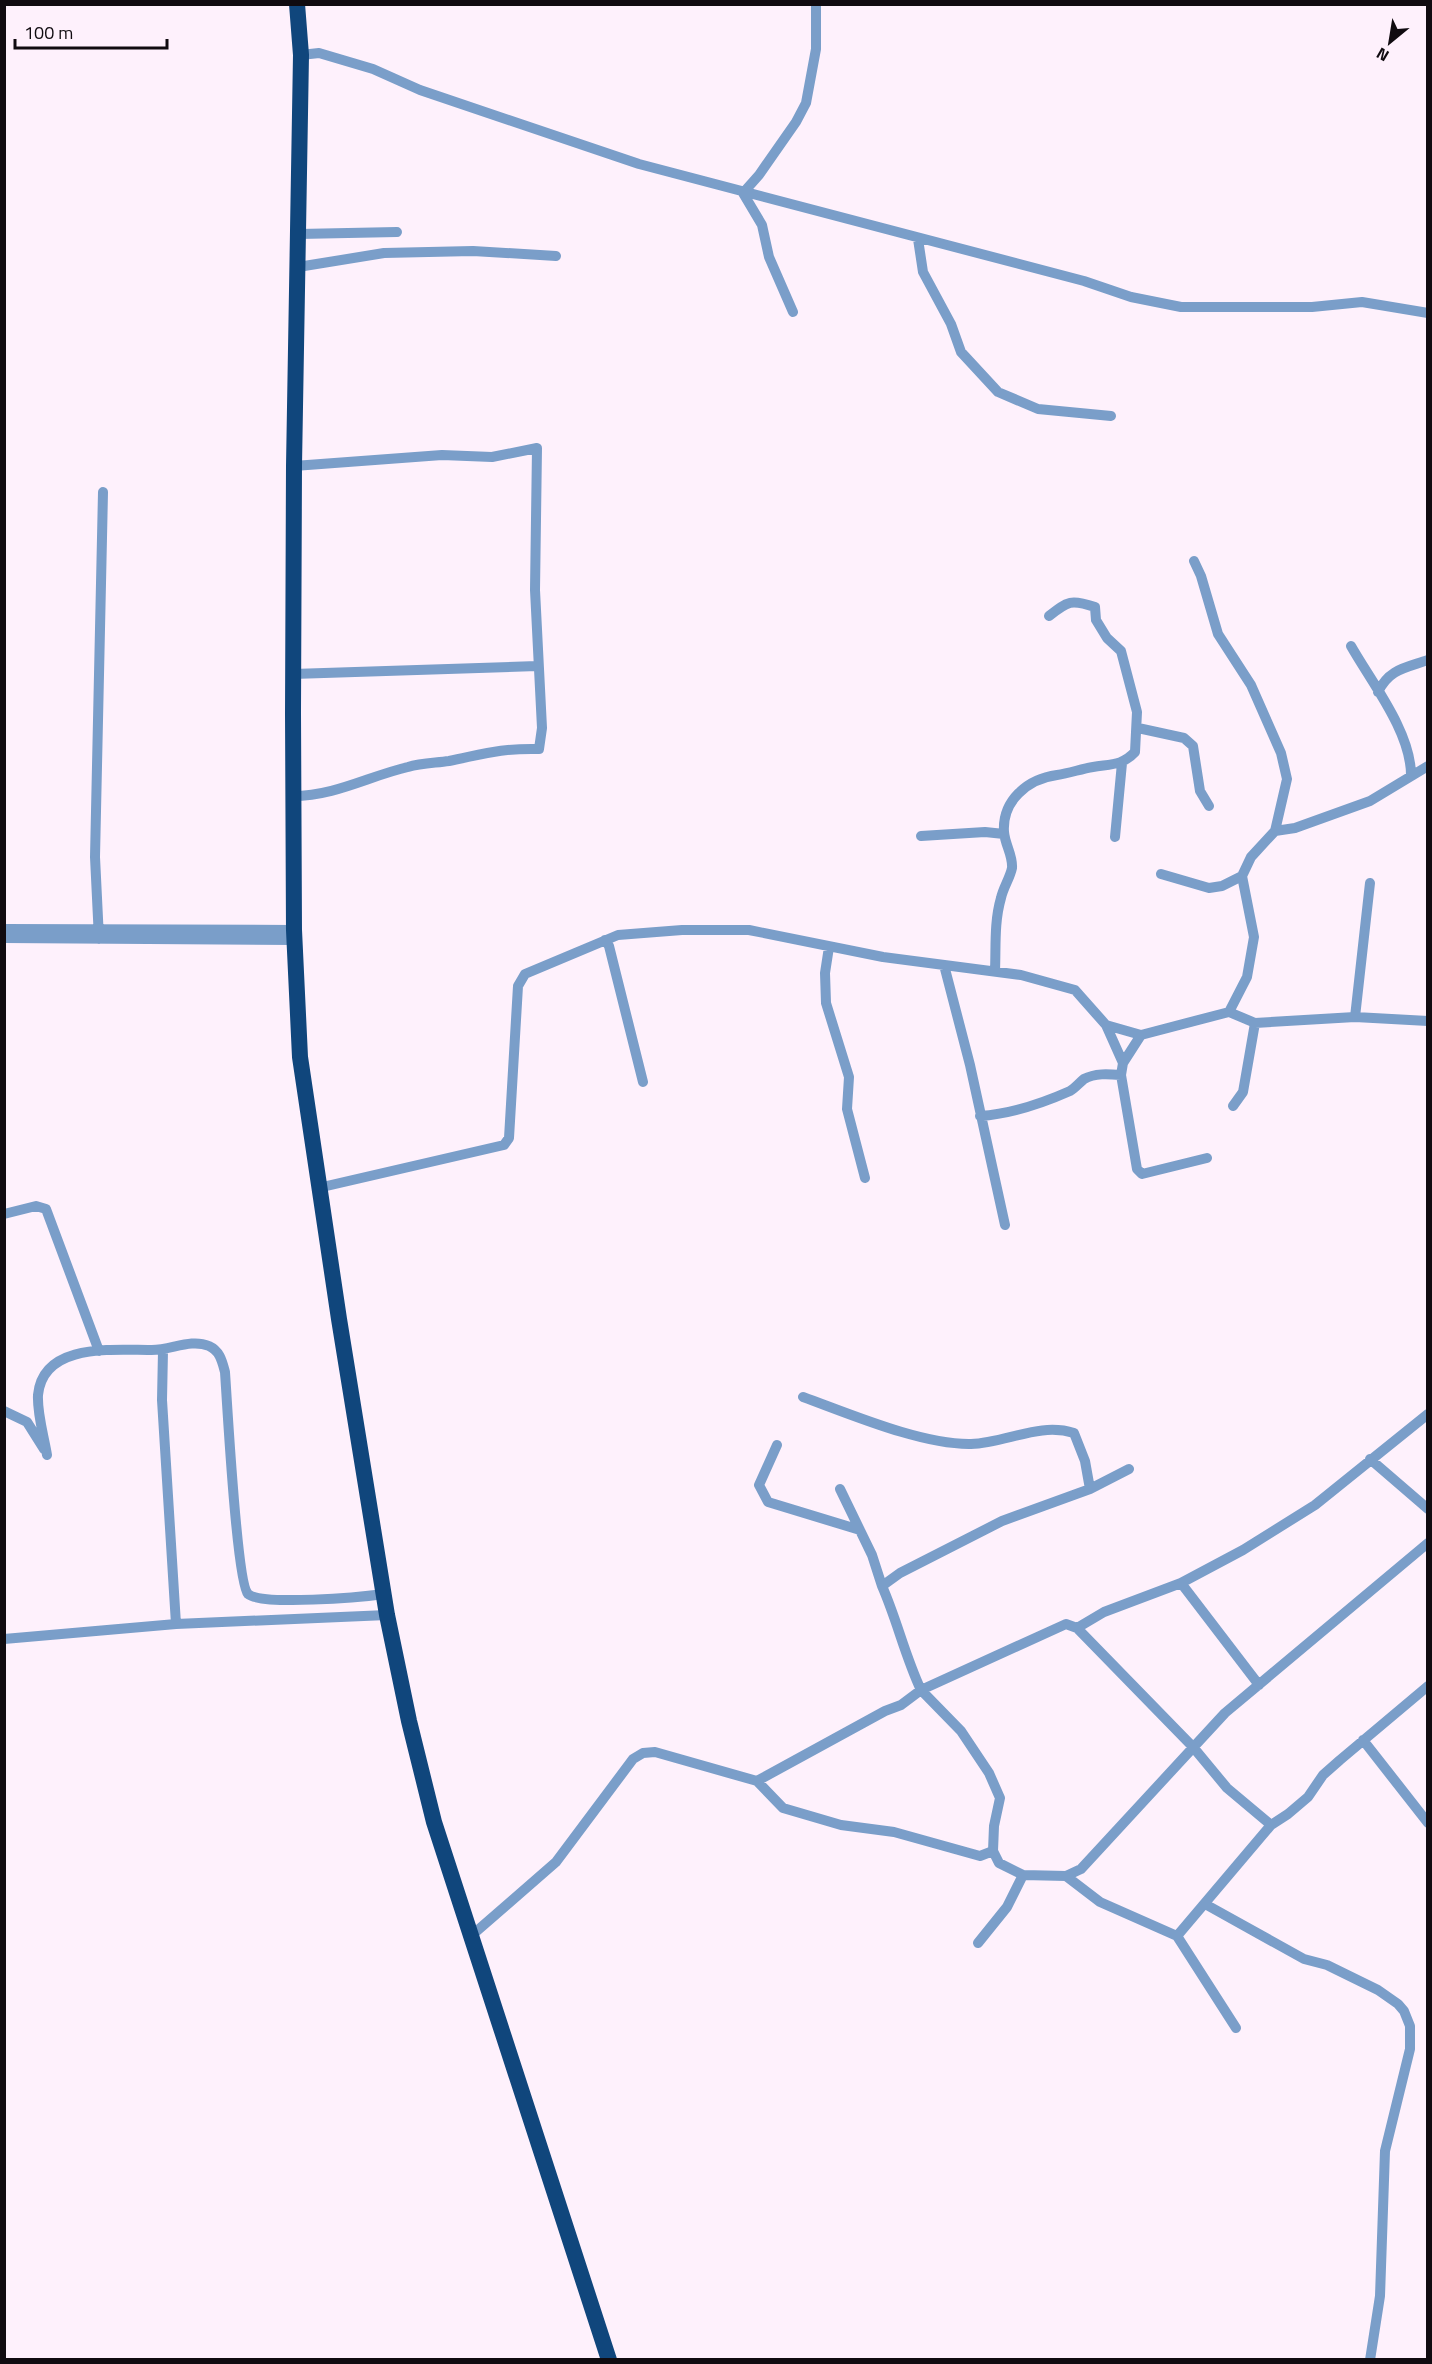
<svg xmlns="http://www.w3.org/2000/svg" width="1432" height="2364" font-family="'Titillium Web',sans-serif">
<rect width="100%" height="100%" fill="#fef1fc"/>
<g fill="none" stroke-linecap="round" stroke-linejoin="round">
<!-- minor -->
<path stroke="#7a9ec9" stroke-width="10" d="M301 55 319 53 373 69 420 90 639 164 1084 281 1131 297 1181 307H1312L1362 302 1428 313
M299 234 397 232
M918 239 923 272 951 324 961 352 998 392 1038 409 1111 416
M298 267 384 253 473 251 556 256
M793 312 769 257 762 225 743 193 759 175 796 122 806 103 816 49V4
M1194 561 1201 576 1218 634 1251 685 1281 753 1287 779 1275 831
M1351 646C1372 683 1411 732 1411 775
M293 674 537 666
M1378 692C1389 669 1405 668 1428 660
M1138 728 1184 738 1193 746 1200 791 1209 806
M293 796C335 796 369 776 408 767 421 763 435 763 449 761 484 754 501 748 539 749L542 728 535 590 537 448 492 457 442 455 294 466
M921 836 985 832 1004 834
M1115 837 1122 763
M1161 874 1209 888 1222 886 1242 876
M4 929 294 930
M4 938 295 940
M99 939 95 857 103 492
M605 940 609 946 643 1082
M829 947 825 973 826 1003 849 1077 847 1109 865 1178
M944 965 970 1065 1005 1225
M995 971C996 947 994 922 1001 898 1003 888 1010 878 1012 868 1013 855 1005 845 1004 832 1002 801 1027 779 1057 775 1070 773 1081 769 1093 767 1110 764 1122 766 1135 752L1137 712 1121 651 1107 638 1096 620 1095 607C1071 599 1068 601 1049 616
M1229 1012 1247 977 1254 937 1242 876 1251 857 1275 831 1295 828 1370 801 1428 766
M1355 1017 1428 1021
M1255 1023 1355 1017 1370 883
M1106 1025 1141 1035
M1123 1063 1141 1035 1229 1012 1255 1023 1243 1092 1233 1106
M980 1116C1010 1114 1043 1103 1070 1091 1075 1088 1079 1083 1084 1079 1095 1073 1108 1074 1121 1075
M318 1188 504 1145 509 1138 518 986 525 974 618 935 682 930H749L883 957 1021 975 1075 990 1106 1025 1123 1063 1121 1075 1137 1169 1142 1174 1207 1158
M4 1214 36 1206 46 1209 99 1351
M163 1351 162 1400 176 1624
M803 1397C850 1414 922 1445 971 1444 1006 1443 1039 1422 1074 1433L1085 1461 1090 1489
M4 1411 27 1422 44 1449
M777 1445 759 1485 768 1502 860 1530
M47 1455C44 1436 37 1414 38 1395 43 1343 112 1350 150 1350 170 1351 190 1338 209 1346 220 1351 222 1361 225 1372 227 1401 237 1583 248 1594 262 1606 362 1597 384 1594
M1370 1459 1428 1509
M840 1489 872 1555 882 1586
M1181 1583 1259 1685
M1077 1628 1104 1612 1181 1583 1243 1550 1315 1505 1428 1414
M4 1639 176 1624 387 1615
M1363 1740 1428 1823
M757 1781 885 1711 901 1705 921 1690C905 1656 897 1620 882 1586L900 1573 1002 1521 1090 1489 1129 1469
M1023 1875 1066 1876 1081 1869 1225 1713 1428 1543
M1066 1876 1100 1902 1177 1936 1236 2028
M1205 1904 1304 1959 1327 1965 1378 1990 1398 2004 1404 2011 1410 2026V2049L1385 2151 1380 2296 1370 2360
M471 1936 556 1862 633 1759 643 1753 655 1752 757 1781 783 1808 841 1825 894 1832 980 1856 993 1851
M1177 1936 1271 1825 1288 1814 1308 1797 1323 1775 1340 1760 1428 1686
M978 1943 1007 1907 1023 1875 999 1863 993 1851 994 1826 1000 1798 989 1773 961 1731 921 1690 1066 1624 1077 1628 1193 1747 1227 1788 1271 1825"/>
<!-- trunk -->
<path stroke="#10467c" stroke-width="16" d="M297 4 301 55 294 466 293 713 294 930 300 1057 339 1319 387 1615 409 1721 434 1822 609 2360"/>
</g>
<!-- border -->
<rect width="1432" height="2364" fill="none" stroke="#100b10" stroke-width="12"/>
<!-- north arrow -->
<g transform="translate(1390 42) rotate(210)" stroke="#fef1fc" stroke-width="4.5" paint-order="stroke">
<path d="M0-4.5L10 22L0 15L-10 22Z" fill="#100b10"/>
<text y="-9" font-size="16" font-weight="bold" text-anchor="middle" fill="#100b10">N</text>
</g>
<!-- scale -->
<path d="M15 39v9h152v-9" fill="none" stroke="#100b10" stroke-width="3"/>
<text x="24" y="39" font-size="18" fill="#100b10" stroke="#fef1fc" stroke-width="4.5" paint-order="stroke">100 m</text>
</svg>
